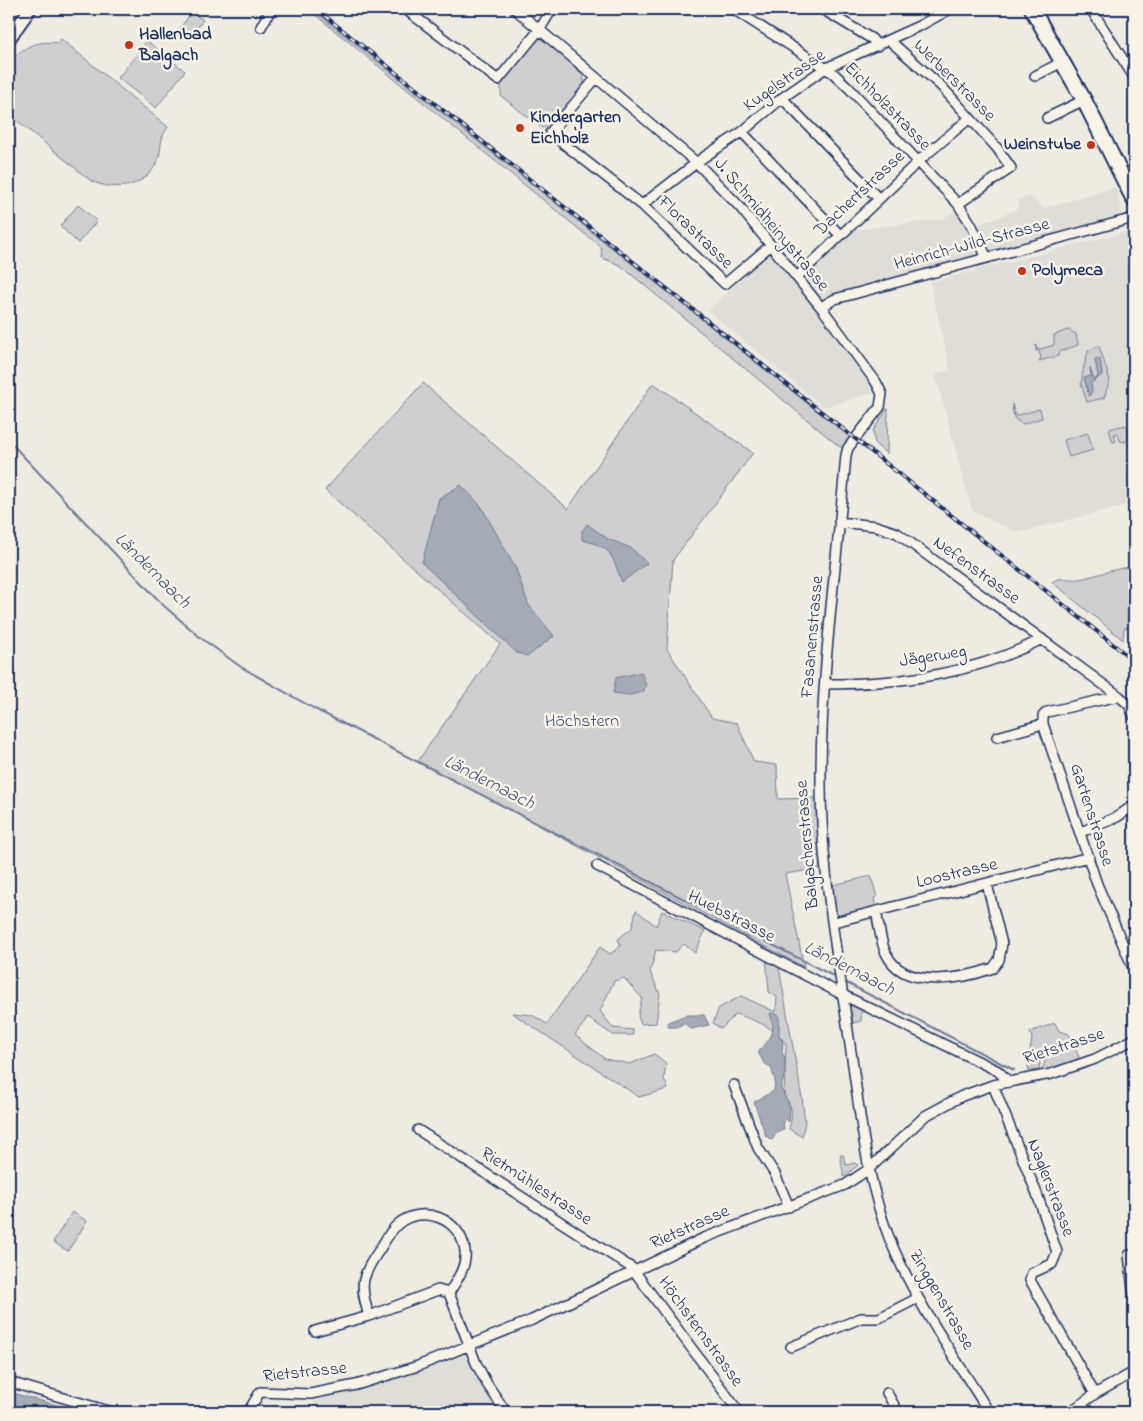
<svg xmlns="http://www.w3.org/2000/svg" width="1143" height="1421" font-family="'Indie Flower',sans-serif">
<rect width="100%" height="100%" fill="#eeebe2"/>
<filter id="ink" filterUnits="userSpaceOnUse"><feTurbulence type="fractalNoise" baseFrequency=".02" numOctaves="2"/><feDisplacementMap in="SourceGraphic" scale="10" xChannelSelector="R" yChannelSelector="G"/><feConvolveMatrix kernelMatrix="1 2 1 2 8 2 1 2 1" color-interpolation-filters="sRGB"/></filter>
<g filter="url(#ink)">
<!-- built -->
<path fill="#deddd8" d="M1116 187 1124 221 821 303 806 274 852 230 943 219 956 210 983 250 973 227 1018 209V200L1030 196 1044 208Z
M1134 230V503L1017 533 972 511 935 374 950 370 930 282Z
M771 251 877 392 824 407 708 311Z
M470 1350 503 1412H314L313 1398 419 1370Z"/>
<!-- green -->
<path fill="#cfcfcf" stroke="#757f96" d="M308 9H311L851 438 845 447H840L620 265 602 258 601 247Z
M192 12 203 20 191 36 180 28Z
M540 36 577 66 575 68 583 74 585 86 552 125 542 128 501 96V82Z
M61 39 168 127C158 141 163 145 158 160 146 188 116 192 91 181L9 114V64C21 47 37 40 58 43Z
M147 41 185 71 156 108 118 78Z
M78 205 97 221 78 243 60 226Z
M1068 330 1076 334 1078 345 1059 352 1058 356 1039 361 1041 358 1039 351H1036V345L1037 350 1054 345V335Z
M1099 346 1110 380 1104 398 1087 402 1081 384C1083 372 1084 362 1089 350Z
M423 383 568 509 653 383 753 453 673 560 667 649 712 718 737 723 754 762 777 765 778 799 818 798 823 868 785 874 804 967 418 761 500 644 325 490Z
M1012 404 1015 416 1040 409 1042 418 1022 424 1014 418Z
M887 409H888L887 454 875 444 873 431Z
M1126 425 1129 437 1126 442 1120 441 1118 433 1114 434 1116 441 1113 442 1109 429Z
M1088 433 1093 450 1069 457 1064 440Z
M1130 567 1134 582V627L1124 628 1123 640 1052 582C1059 576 1070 580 1079 579 1096 576 1112 569 1130 567Z
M871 876 877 897 874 898 876 908 841 916 836 914 833 885Z
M636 910 656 926 662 911 705 931 695 953 684 944 676 952 656 950 650 972 660 994 656 1023 641 1024 638 1016 642 998 624 978 614 981 600 1011 613 1028 633 1030V1035H613L588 1018 575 1035 605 1059 630 1064 654 1054 666 1063 664 1079 668 1089 639 1097 512 1013 532 1015 547 1024 600 947 610 954 621 946 618 939 632 928Z
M766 957 778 962 802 1098 805 1122 802 1137 789 1129C793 1114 793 1107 784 1096L786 1044C773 1026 756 1021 736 1014L721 1029 713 1023 719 1008 741 996 776 1012 777 997 769 992Z
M849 1001 862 1005 861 1021 853 1023Z
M1055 1023 1059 1031 1069 1034 1079 1057 1076 1061 1044 1072 1042 1070 1047 1056 1030 1053 1027 1063 1032 1064 1034 1061 1040 1062 1039 1070 1029 1071 1026 1052H1030L1032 1038 1030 1032Z
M840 1155H843L846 1165 855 1163 858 1165 844 1177Z
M72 1212 87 1221 68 1251 53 1242Z"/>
<!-- water -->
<path fill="#a6abb5" stroke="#6e7992" d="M1100 358 1102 375 1091 383 1092 391 1089 396 1084 378 1091 376 1090 368 1094 380 1098 376 1095 359Z
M461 485 481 506 516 569 528 604 554 636 528 656 517 653 422 563 439 498Z
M587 524 608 539 631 548 647 563 622 582C611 555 613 547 582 540V531Z
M641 672 646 685 643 692 630 695 613 693 616 678Z
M770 1013 779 1015V1037L783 1041 782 1052 785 1058V1073L781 1088 790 1107 789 1122 786 1119 783 1122 784 1130 777 1132 772 1140 766 1136 754 1102 774 1091 775 1080 771 1067 764 1063 758 1052C772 1037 776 1034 770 1013Z
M686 1015H704L709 1025 691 1029 684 1023 677 1027H668V1022Z
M9 1392 78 1411 83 1412H24L9 1407Z"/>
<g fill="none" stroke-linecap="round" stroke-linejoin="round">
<!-- stream -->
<path stroke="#6e7992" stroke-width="2" d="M9 441 163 605 201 638 241 667 313 708 837 978
M843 981 1014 1070"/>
<!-- street casing -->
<g stroke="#1b2f5e" stroke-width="12">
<path id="street" d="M405 9 498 80 540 29 552 9
M515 9 697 163 739 206 824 311 876 382 882 394 880 407 848 448 846 455C837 562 821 670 821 777 820 866 838 957 850 1045 860 1110 865 1178 890 1240 915 1301 954 1356 989 1412
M733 9 833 73 849 88 958 204 971 224 987 258
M822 9 872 39 877 46
M1091 9 1134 77
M261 27 271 9
M889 40 941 86 997 148 1011 168 958 204
M1035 76 1062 62
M596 78 550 133 642 205 704 157 742 132 782 98 824 69 921 25 950 9
M782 98 879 199
M1047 118 1084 100
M742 132 840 235
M642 205 725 284 771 245
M797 277 922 158 970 118
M824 311 826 304 835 299 1134 218
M839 522 876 526 897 533 1119 696 1129 705 1134 716
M825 684C900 684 975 674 1042 639
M1119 696 1047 712 1043 716V724L1097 884 1134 970
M997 737 1043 724
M1081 832 1117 817 1134 805
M597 866 843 995 998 1071 1008 1081
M876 911C879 924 880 941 886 953 903 991 963 979 993 968L999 960 1002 944 987 884
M834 922 1089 857
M734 1085 758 1148 775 1174 789 1207
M993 1085 1037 1194 1057 1252 1052 1264 1032 1273 1030 1280 1095 1394
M418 1130 632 1268 739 1412
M1129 1255 1134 1297
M449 1293C457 1280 467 1266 465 1251 461 1218 422 1204 398 1224 390 1231 385 1241 380 1249 361 1277 359 1284 369 1316L438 1290 449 1293 476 1363 487 1384 506 1412
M315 1331 369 1316
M791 1347 861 1318H879L918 1298
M9 1382 112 1412
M887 1393 898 1412
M248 1412 260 1392 310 1394 356 1385 418 1366 532 1320 704 1238 845 1185 869 1169 925 1116 962 1096 993 1085 1051 1074 1095 1059 1134 1039
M1070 1412 1095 1394 1134 1372"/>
</g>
<!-- secondary casing -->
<g stroke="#1b2f5e" stroke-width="15">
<path id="secondary" d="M9 39 30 9"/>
</g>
<!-- primary casing -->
<g stroke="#1b2f5e" stroke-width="18">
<path id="primary" d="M1032 9 1084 100 1134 200"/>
</g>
<!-- street -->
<use href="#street" stroke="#f7f3e8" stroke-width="9"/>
<!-- secondary -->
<use href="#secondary" stroke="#f7f3e8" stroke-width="11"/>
<!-- primary -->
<use href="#primary" stroke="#f7f3e8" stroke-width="14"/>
<!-- rail casing -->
<g stroke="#1b2f5e" stroke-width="4">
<path id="rail" d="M316 9 1134 661"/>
</g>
<!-- rail -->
<use href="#rail" stroke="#f7f3e8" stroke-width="2" stroke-dasharray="5.5" stroke-linecap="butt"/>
</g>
</g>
<!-- markers -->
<g fill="#c8321e" stroke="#f7f3e8" stroke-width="2">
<circle cx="129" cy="45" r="5"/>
<circle cx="520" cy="128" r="5"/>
<circle cx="1091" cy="145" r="5"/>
<circle cx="1022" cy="271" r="5"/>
</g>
<g text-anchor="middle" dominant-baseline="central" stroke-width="5" stroke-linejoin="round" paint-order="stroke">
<!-- poi labels -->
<g font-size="18" font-weight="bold" fill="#1b2f5e" stroke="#f7f3e8" text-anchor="start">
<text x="139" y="35">Hallenbad<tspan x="139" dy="21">Balgach</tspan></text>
<text x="530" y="118">Kindergarten<tspan x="530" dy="21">Eichholz</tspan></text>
<text x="1081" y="145" text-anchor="end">Weinstube</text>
<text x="1032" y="271">Polymeca</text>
</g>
<!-- street labels -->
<g font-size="18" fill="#1b2f5e" stroke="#f7f3e8">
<text transform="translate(785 81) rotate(-35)">Kugelstrasse</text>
<text transform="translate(954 81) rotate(45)">Werberstrasse</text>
<text transform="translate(887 107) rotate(46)">Eichholzstrasse</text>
<text transform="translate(860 194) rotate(-43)">Dachertstrasse</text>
<text transform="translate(771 225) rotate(50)">J. Schmidheinystrasse</text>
<text transform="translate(695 233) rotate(44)">Florastrasse</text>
<text transform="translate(972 245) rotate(-15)">Heinrich-Wild-Strasse</text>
<text transform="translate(976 571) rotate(36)">Nefenstrasse</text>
<text transform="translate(813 637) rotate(-85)">Fasanenstrasse</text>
<text transform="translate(933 657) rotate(-9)">Jägerweg</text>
<text transform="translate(1091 815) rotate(72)">Gartenstrasse</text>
<text transform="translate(808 845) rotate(-95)">Balgacherstrasse</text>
<text transform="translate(957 874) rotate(-13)">Loostrasse</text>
<text transform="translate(731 917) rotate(27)">Huebstrasse</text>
<text transform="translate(1064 1047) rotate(-18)">Rietstrasse</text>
<text transform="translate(536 1187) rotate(33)">Rietmühlestrasse</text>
<text transform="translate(1050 1188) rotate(69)">Naglerstrasse</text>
<text transform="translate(690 1228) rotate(-24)">Rietstrasse</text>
<text transform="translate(941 1300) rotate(60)">Zinggenstrasse</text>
<text transform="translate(700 1332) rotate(54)">Höchsternstrasse</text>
<text transform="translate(305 1373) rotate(-6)">Rietstrasse</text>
</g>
<!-- park labels -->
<g font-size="18" fill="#3f4f75" stroke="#f7f3e8">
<text x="582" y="722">Höchstern</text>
</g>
<!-- water labels -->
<g font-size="19" font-style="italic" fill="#455478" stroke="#f7f3e8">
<text transform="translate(152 571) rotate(45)">Ländernaach</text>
<text transform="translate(489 783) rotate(27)">Ländernaach</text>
<text transform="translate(849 969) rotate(27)">Ländernaach</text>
</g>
</g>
<!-- margin -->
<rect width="1143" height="1421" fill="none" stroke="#f7f3e8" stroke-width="30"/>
<rect x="15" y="15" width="1113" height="1391" fill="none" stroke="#1b2f5e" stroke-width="2" filter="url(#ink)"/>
</svg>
